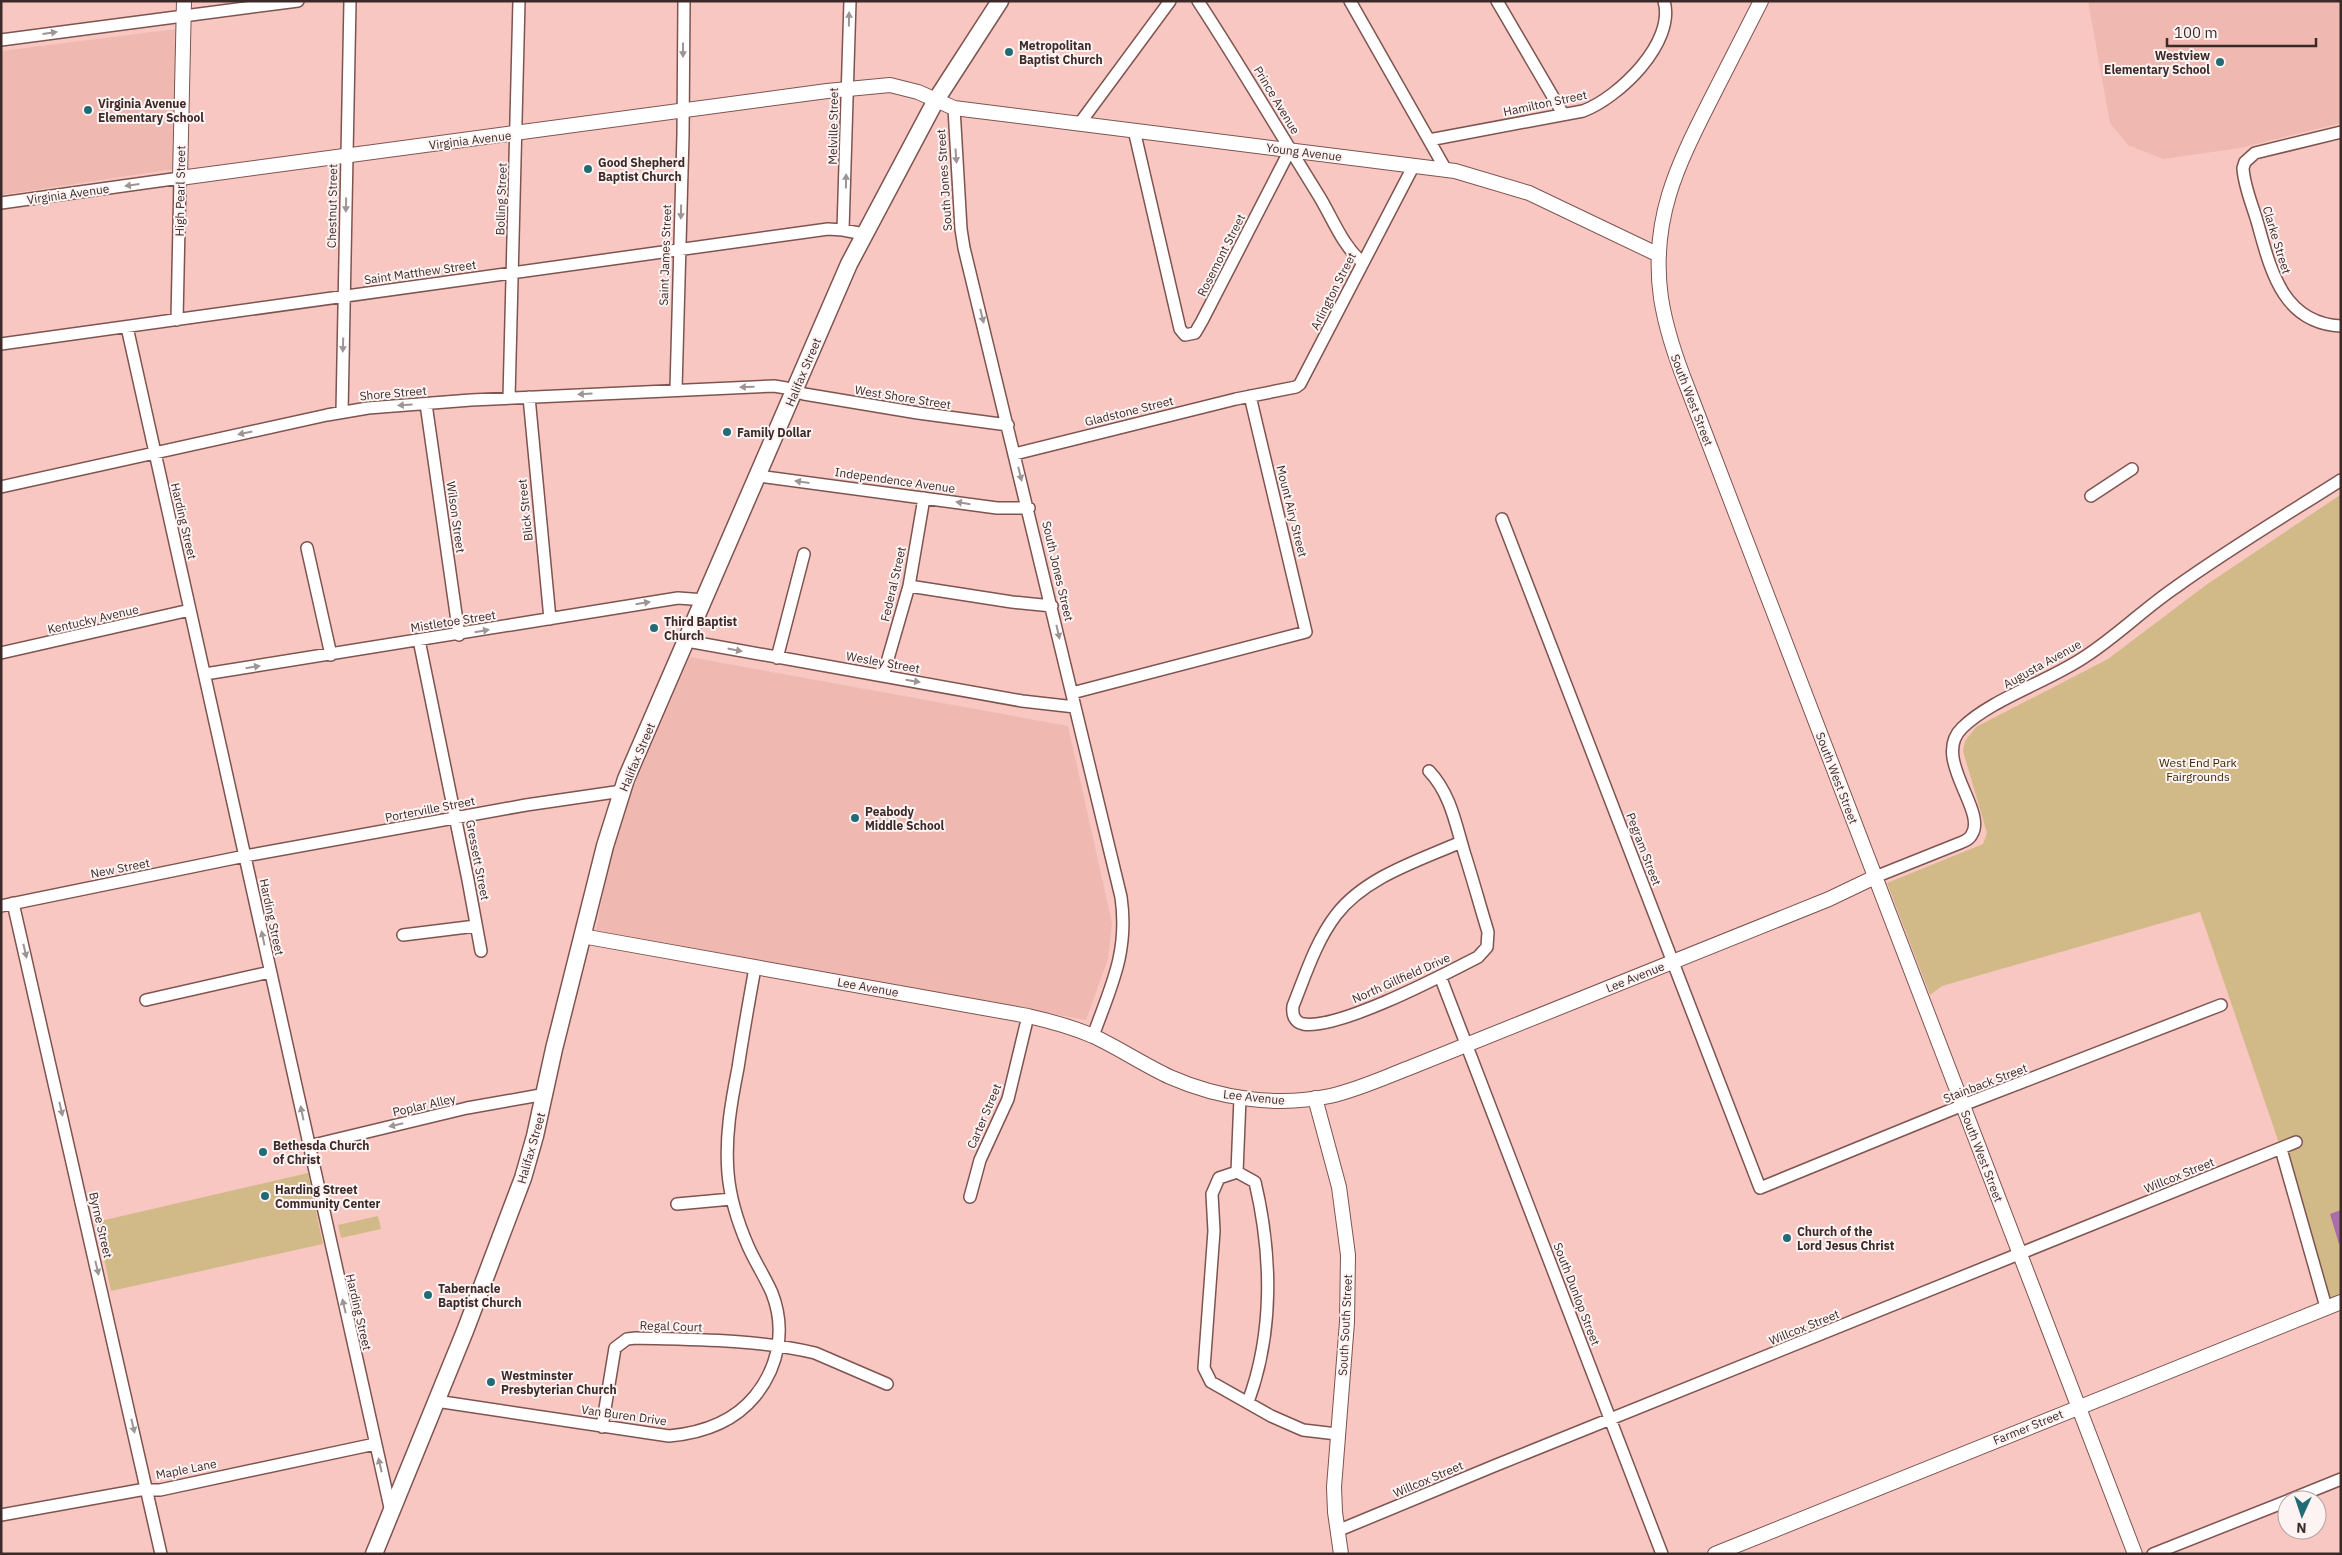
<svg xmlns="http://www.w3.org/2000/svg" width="2342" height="1555" font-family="'IBM Plex Sans',sans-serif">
<rect width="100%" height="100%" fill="#f8c7c2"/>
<!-- built -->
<path fill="#efb8b1" d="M2088 1H2341V123L2240 148 2163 159 2128 145 2110 123Z
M176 29 174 169 1 195V51Z
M690 657 1068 726 1112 923 1108 959 1086 1020 596 930 613 843 630 794Z"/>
<!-- green -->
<path fill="#d1ba88" d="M2340 495 2341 1295 2330 1299 2281 1149 2200 912 1942 986 1930 995 1887 883 1983 844 1987 833 1963 751 1965 741 1976 727 2108 659 2206 585Z
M308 1173 323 1244 111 1291 96 1222Z
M378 1216 381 1229 341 1238 338 1225Z"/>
<!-- water -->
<path fill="#a96eaa" d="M2341 1210V1243L2339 1244 2330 1214Z"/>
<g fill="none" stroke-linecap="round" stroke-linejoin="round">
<!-- minor casing -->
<g stroke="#7e5450" stroke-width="14">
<path id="minor" d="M1198 1C1240 65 1279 132 1319 196 1333 219 1342 245 1363 263
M1350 1 1446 170
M1497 1 1563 114
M1 40 298 1
M954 108 961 229 964 248 1121 897C1129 952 1111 986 1093 1036
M1080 123 1170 1
M1134 130 1180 329 1185 335 1195 333 1202 321 1290 150
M2341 132 2255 153 2245 162 2243 168C2244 186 2252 204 2257 221 2270 267 2281 323 2341 326
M1429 140 1583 111C1618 98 1676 43 1664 1
M1 203 180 178 177 320
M843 230 850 1
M127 327 391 1512
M1 344 828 229 843 230 864 234
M676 389 683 135 684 1
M529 397 550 619
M509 398 519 1
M426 404 459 635
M342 412 350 1
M1015 454 1236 399 1296 387 1300 384 1414 165
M758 476 997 508H1029
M1 487 327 415 368 408 471 400 774 386 786 388 804 394 918 413 1008 425
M2091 496 2132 469
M1502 519 1760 1188 1963 1105 2221 1005
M307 548 331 655
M909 586 1012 602 1052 606
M419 640 468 880 481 951
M687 641 1022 701 1075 707
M1 653 190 610
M777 658 804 554
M205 674 678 598 705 600
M883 676 909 586 924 498
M1072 693 1306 632 1250 396
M1429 771C1451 794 1456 826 1465 855 1473 880 1480 906 1488 932L1487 947 1478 957C1443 975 1339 1030 1303 1024 1294 1022 1292 1014 1293 1006 1305 976 1316 941 1336 915 1365 877 1418 861 1461 842
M1875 877 1960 843C1965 841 1970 839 1972 834 1987 810 1931 758 1962 728 1991 699 2050 681 2086 656 2118 635 2145 608 2176 587 2229 549 2286 515 2341 480
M13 903 161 1554
M1 906 245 856 526 805 622 791
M403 935 476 926
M1440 976 1662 1554
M146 1000 270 972
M1240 1098 1237 1172 1219 1178 1212 1194 1214 1231 1204 1368 1211 1382 1271 1416 1303 1430 1337 1434
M309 1146 467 1108 546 1094
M2281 1149 2326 1307
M1237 1172 1255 1182C1272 1254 1274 1332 1248 1402
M970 1197 980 1160 1008 1099 1028 1016
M677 1204 732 1199
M436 1401 669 1436C702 1433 733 1423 755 1396 779 1366 786 1329 772 1293 765 1277 755 1262 748 1246 738 1223 730 1198 728 1173 725 1137 731 1103 738 1068 743 1035 749 1001 755 968
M602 1427 615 1348 627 1339 636 1338C696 1340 756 1339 815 1353L887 1384
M2289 1500 2341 1479
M1 1515 140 1490H160L375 1444
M1337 1531 1494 1466 2296 1142
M2153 1554 2287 1501"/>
</g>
<!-- tertiary casing -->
<g stroke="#7e5450" stroke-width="16">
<path id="tertiary" d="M184 1 180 178 827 91 890 85 918 92 954 108 1455 171 1529 193 1659 255
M1761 1C1744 34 1727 67 1711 99 1677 166 1650 220 1661 298 1666 330 1676 359 1688 389L2135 1554
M582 936 1028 1016C1050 1021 1072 1027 1093 1036 1119 1048 1144 1065 1170 1077 1220 1099 1277 1107 1330 1096 1357 1090 1383 1078 1409 1068L1829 899 1875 877
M1315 1098 1339 1187 1348 1255 1347 1322 1334 1487 1335 1512 1341 1554
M1715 1554 2341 1302"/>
</g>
<!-- secondary casing -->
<g stroke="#7e5450" stroke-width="19">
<path id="secondary" d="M374 1554 465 1331 523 1178 535 1136 554 1049 605 846 626 779 849 264 936 100 1000 1"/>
</g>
<!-- minor -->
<use href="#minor" stroke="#fff" stroke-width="11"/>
<!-- tertiary -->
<use href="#tertiary" stroke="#fff" stroke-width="14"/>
<!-- secondary -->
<use href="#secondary" stroke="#fff" stroke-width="16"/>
</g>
<!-- one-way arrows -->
<defs><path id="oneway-solid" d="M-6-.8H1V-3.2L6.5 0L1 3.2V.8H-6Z" transform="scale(1.25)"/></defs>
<g fill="#9e9494">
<use href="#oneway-solid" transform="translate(849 19) rotate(-89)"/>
<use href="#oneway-solid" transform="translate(50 33) rotate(-8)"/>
<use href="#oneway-solid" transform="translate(683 50) rotate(90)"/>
<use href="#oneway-solid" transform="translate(956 156) rotate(86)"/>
<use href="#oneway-solid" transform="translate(846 181) rotate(-89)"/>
<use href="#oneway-solid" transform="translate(132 185) rotate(172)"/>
<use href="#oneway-solid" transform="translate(346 205) rotate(91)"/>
<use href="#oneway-solid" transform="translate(681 212) rotate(91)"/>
<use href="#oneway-solid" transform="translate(982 316) rotate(76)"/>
<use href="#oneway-solid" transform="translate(343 345) rotate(92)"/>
<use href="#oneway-solid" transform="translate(747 387) rotate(179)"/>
<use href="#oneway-solid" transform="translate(585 394) rotate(177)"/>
<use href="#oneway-solid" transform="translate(405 405) rotate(176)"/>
<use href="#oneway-solid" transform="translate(245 433) rotate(168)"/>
<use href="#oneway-solid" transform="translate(1020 474) rotate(76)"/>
<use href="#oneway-solid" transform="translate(802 482) rotate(-172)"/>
<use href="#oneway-solid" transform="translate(963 503) rotate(-171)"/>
<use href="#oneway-solid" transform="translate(643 603) rotate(-9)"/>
<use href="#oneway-solid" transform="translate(482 631) rotate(-10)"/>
<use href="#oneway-solid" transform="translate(1058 632) rotate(77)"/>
<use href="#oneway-solid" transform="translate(735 650) rotate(11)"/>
<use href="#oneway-solid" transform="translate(253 667) rotate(-9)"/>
<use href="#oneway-solid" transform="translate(913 681) rotate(9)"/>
<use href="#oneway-solid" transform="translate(263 938) rotate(-102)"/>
<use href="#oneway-solid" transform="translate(25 951) rotate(77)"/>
<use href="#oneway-solid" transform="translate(61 1109) rotate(77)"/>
<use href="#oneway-solid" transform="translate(302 1113) rotate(-102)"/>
<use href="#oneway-solid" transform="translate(396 1125) rotate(167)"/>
<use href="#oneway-solid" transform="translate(97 1268) rotate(77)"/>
<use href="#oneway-solid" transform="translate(344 1306) rotate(-103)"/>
<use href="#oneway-solid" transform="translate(133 1426) rotate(77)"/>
<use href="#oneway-solid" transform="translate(380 1465) rotate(-103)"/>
</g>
<!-- markers -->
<g fill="#216c74" stroke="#fdf3f2" stroke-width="2">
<circle cx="1009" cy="52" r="5"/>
<circle cx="2220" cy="62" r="5"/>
<circle cx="88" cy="110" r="5"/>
<circle cx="588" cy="169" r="5"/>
<circle cx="727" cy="432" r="5"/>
<circle cx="654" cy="628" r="5"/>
<circle cx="855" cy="818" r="5"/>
<circle cx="263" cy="1152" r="5"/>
<circle cx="265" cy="1196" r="5"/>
<circle cx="1787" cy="1238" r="5"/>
<circle cx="428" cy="1295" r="5"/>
<circle cx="491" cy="1382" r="5"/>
</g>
<g text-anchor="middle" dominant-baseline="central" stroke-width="4" stroke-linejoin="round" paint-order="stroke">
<!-- poi labels -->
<g font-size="12" font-weight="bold" fill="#3c2a28" stroke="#fdf3f2" text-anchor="start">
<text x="1019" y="45">Metropolitan<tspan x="1019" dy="14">Baptist Church</tspan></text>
<text x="2210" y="55" text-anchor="end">Westview<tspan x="2210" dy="14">Elementary School</tspan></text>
<text x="98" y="103">Virginia Avenue<tspan x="98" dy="14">Elementary School</tspan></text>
<text x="598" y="162">Good Shepherd<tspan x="598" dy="14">Baptist Church</tspan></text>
<text x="737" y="432">Family Dollar</text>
<text x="664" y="621">Third Baptist<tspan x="664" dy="14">Church</tspan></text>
<text x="865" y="811">Peabody<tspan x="865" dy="14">Middle School</tspan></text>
<text x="273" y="1145">Bethesda Church<tspan x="273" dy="14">of Christ</tspan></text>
<text x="275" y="1189">Harding Street<tspan x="275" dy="14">Community Center</tspan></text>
<text x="1797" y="1231">Church of the<tspan x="1797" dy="14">Lord Jesus Christ</tspan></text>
<text x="438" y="1288">Tabernacle<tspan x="438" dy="14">Baptist Church</tspan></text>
<text x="501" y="1375">Westminster<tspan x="501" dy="14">Presbyterian Church</tspan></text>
</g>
<!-- street labels -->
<g font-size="12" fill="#3c2a28" stroke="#fdf3f2">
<text transform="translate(1277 100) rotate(59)">Prince Avenue</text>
<text transform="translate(1545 103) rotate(-12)">Hamilton Street</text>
<text transform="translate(833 126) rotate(-89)">Melville Street</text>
<text transform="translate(470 140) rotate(-7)">Virginia Avenue</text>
<text transform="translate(1304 152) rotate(7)">Young Avenue</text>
<text transform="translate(944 180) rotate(-94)">South Jones Street</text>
<text transform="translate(180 191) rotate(-89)">High Pearl Street</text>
<text transform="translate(68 194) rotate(-8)">Virginia Avenue</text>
<text transform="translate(501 199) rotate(-88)">Bolling Street</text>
<text transform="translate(332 206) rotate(-89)">Chestnut Street</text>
<text transform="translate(2277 240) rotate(73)">Clarke Street</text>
<text transform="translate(665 255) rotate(-88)">Saint James Street</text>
<text transform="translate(1221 255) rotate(-63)">Rosemont Street</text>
<text transform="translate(420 272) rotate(-8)">Saint Matthew Street</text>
<text transform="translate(1333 291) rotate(-63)">Arlington Street</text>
<text transform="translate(803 372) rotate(-67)">Halifax Street</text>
<text transform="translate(393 393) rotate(-5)">Shore Street</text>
<text transform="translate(903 397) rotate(9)">West Shore Street</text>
<text transform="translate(1692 400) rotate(69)">South West Street</text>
<text transform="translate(1129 411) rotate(-14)">Gladstone Street</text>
<text transform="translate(895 480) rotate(8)">Independence Avenue</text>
<text transform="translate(525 510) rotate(-96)">Blick Street</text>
<text transform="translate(1292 511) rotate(76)">Mount Airy Street</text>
<text transform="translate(456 517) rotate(82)">Wilson Street</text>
<text transform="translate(184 521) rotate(77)">Harding Street</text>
<text transform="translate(1058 571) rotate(77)">South Jones Street</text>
<text transform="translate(893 584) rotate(-77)">Federal Street</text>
<text transform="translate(93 619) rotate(-13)">Kentucky Avenue</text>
<text transform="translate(453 621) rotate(-9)">Mistletoe Street</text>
<text transform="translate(883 662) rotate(10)">Wesley Street</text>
<text transform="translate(2042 664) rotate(-29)">Augusta Avenue</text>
<text transform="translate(637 757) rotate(-67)">Halifax Street</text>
<text transform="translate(1837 778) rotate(69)">South West Street</text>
<text transform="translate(430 809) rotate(-11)">Porterville Street</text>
<text transform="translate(1644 849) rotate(69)">Pegram Street</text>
<text transform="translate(478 860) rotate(79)">Gressett Street</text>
<text transform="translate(120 868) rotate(-11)">New Street</text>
<text transform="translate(272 917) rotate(78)">Harding Street</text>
<text transform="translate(1635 977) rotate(-22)">Lee Avenue</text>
<text transform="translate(1401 978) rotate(-24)">North Gillfield Drive</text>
<text transform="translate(868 987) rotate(10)">Lee Avenue</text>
<text transform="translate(1985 1083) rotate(-21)">Stainback Street</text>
<text transform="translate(1254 1097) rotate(6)">Lee Avenue</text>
<text transform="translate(424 1105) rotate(-13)">Poplar Alley</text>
<text transform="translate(984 1116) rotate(-67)">Carter Street</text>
<text transform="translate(531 1148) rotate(-74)">Halifax Street</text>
<text transform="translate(1982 1156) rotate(69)">South West Street</text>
<text transform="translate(2179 1175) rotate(-22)">Willcox Street</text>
<text transform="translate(101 1225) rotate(77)">Byrne Street</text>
<text transform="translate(1577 1294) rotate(69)">South Dunlop Street</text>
<text transform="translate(359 1312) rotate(77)">Harding Street</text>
<text transform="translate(1345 1325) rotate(-87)">South South Street</text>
<text transform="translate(671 1326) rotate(2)">Regal Court</text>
<text transform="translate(1804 1327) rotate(-22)">Willcox Street</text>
<text transform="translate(624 1415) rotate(8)">Van Buren Drive</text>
<text transform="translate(2028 1427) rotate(-22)">Farmer Street</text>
<text transform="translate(186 1469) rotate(-11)">Maple Lane</text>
<text transform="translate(1428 1479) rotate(-23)">Willcox Street</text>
</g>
<!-- park labels -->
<g font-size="12" fill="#3a2b05" stroke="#fdf3f2">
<text x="2198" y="762">West End Park<tspan x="2198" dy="14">Fairgrounds</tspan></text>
</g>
</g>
<!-- border -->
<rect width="2342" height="1555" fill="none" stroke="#3c2a28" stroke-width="5"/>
<!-- north arrow -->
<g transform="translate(2302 1515) rotate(183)"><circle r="24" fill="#fdf3f2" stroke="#b0a3a1"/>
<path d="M0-4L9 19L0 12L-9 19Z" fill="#216c74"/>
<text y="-8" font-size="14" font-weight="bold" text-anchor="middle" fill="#3c2a28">N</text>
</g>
<!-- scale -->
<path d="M2167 38v8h149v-8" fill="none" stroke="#3c2a28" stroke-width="2.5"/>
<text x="2174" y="38" font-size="15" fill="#3c2a28" stroke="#fdf3f2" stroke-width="4" paint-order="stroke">100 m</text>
</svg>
